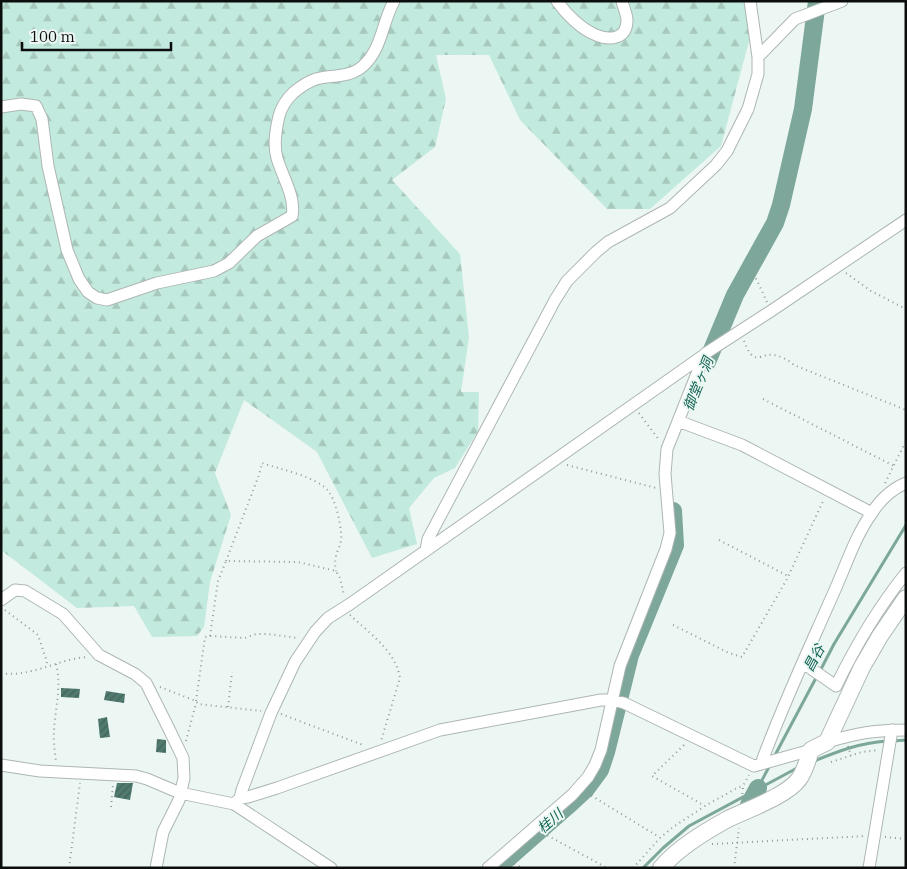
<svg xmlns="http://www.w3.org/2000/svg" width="907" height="869" font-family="'IBM Plex Serif','Noto Sans JP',serif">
<defs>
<pattern id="forest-firs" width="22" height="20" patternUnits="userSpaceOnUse" patternTransform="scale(1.25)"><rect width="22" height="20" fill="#c3eade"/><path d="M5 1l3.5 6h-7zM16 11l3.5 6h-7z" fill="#a6c8bd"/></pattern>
<pattern id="building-hatch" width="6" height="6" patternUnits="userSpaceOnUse" patternTransform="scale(1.25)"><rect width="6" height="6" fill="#517a6f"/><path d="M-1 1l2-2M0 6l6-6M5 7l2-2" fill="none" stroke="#41625a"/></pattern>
</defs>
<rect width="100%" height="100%" fill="#ecf6f3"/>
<!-- forest -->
<path fill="url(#forest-firs)" d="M1 1H755L752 30 721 146 650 209H607L520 120 489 55H436L446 99 435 147 392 180 460 254 469 337 461 392H479L478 431 455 468 434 478 409 508 417 544 372 558 317 452 244 400 215 473 231 515 210 582 204 627 197 636 152 637 134 606 77 608 1 550Z"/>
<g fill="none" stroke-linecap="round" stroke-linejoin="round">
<!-- stream -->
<path stroke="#7ca79a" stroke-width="3" d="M820 671 834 644 906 525
M893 741 906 740
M774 757 817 676
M814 761C839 751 859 743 887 741
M751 801 770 765
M643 868 663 848 689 826 799 767"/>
<!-- river -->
<path stroke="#7ca79a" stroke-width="18" d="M707 362 735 295 775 223 781 205 803 109 817 1
M749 805 758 788
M497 868 572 802 586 789 600 770 606 752 630 655 675 545 673 511"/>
</g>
<!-- building -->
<path fill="url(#building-hatch)" d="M61 688 80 689 79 698 61 697Z
M106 691 125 694 124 703 104 700Z
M107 717 110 737 100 738 98 719Z
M157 739 166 740V753L156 752Z
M117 783H133L130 800 114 797Z"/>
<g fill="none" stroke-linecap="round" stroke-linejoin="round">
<!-- street casing -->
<g stroke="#adb6b3" stroke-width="13">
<path id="street" d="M557 1C566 14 581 29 596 35 610 41 627 39 627 20 627 14 623 7 622 1
M758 57 795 19 842 1
M1 107 21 104 36 106 42 119 48 166 67 250 79 279 88 292 97 298 107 300 157 283 214 271 229 263 257 236 292 216C296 197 282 176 277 158 273 144 276 129 279 116 281 108 287 99 293 93 300 87 307 82 316 79 331 75 350 78 363 66 382 49 382 23 394 1
M678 421 742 445 872 513
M426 550 428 539 555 300 567 281 596 252 608 242 670 208 716 165 727 151 748 109 758 74V57L750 1
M1 600 15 590 25 591 63 614 99 655 135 674 146 683 169 729 183 758 184 778 179 800 163 832 156 868
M803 663 836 686C856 645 877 609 906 573
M827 742C858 733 874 730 906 730
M761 764C782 706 809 649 834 592 845 568 856 534 872 513 880 500 892 489 906 483
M1 765 40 771 136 776 147 779 180 793 234 804 331 868
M240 798 248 797 277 788 440 730 601 700H612L624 703 754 766 811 750
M234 804 240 798 242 790 271 713 295 662 315 632 328 618 350 604 704 355 706 353 771 311 906 220
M488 868 572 795 588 777 595 765 601 750 620 666 666 549 670 533 665 474 667 449 704 356
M869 868 892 730"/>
</g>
<!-- secondary casing -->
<g stroke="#adb6b3" stroke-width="18">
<path id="secondary" d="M661 868C678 848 703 833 726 820 746 810 787 796 799 779 805 771 808 759 811 750L827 742 862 667 880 636 906 598"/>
</g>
<!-- path -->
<path stroke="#949b99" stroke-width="2" stroke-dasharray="1 4" stroke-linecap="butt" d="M846 273 871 291 906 309
M767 302 753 272 780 221 786 204 794 169
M744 341C747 348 751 360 760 357 765 356 767 354 772 355 780 355 788 360 794 365L906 410
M763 399 894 466
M639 413 660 441
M567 465 656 488
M885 483 906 441
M719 540 788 576
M226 561 259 475 262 463C279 469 319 477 329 492 336 502 340 521 341 533 343 548 332 552 336 571
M5 610 38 635 47 662 46 667
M350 615C369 633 396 651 400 678L381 741
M673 625 729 653 742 657 787 579 824 499
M210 636 218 581 226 561 298 562 336 571 340 578 344 595
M56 664C62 687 55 708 54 731 53 741 55 752 56 762
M1 673C30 678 58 659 87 657
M160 687 196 701 198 704 261 711
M196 701 205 637 210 636 245 638 256 634H268L298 638
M228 707 232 672
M281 714 363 745
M1 730V743
M186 741 195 707 198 704
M684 745 652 776 705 806
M848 746 851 756
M831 762 862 752 879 750
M587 793 659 837
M742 799 743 786 749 775
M111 807 113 785
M543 833 607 868
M885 837 906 839
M712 844 865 836
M510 861 522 868
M69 868 80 783
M633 868 660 838 673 827 705 806 737 788 743 786
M734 868 739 828"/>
<!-- street -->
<use href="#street" stroke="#fff" stroke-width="11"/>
<!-- secondary -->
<use href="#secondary" stroke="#fff" stroke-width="16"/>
</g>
<g text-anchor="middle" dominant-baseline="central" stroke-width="4" stroke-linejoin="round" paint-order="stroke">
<!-- water labels -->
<g font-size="14" font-style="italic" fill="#126453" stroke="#ecf6f3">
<text transform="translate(698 384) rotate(-68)">御堂ヶ洞</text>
<text transform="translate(814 658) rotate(-62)">昌谷</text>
<text transform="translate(550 821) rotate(-41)">桂川</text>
</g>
</g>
<!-- border -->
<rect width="907" height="869" fill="none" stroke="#0b0e0d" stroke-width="5"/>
<!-- scale -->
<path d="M22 42v8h149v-8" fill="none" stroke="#0b0e0d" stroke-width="2.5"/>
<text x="30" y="42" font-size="15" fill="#0b0e0d" stroke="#ecf6f3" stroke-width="4" paint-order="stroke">100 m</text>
</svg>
